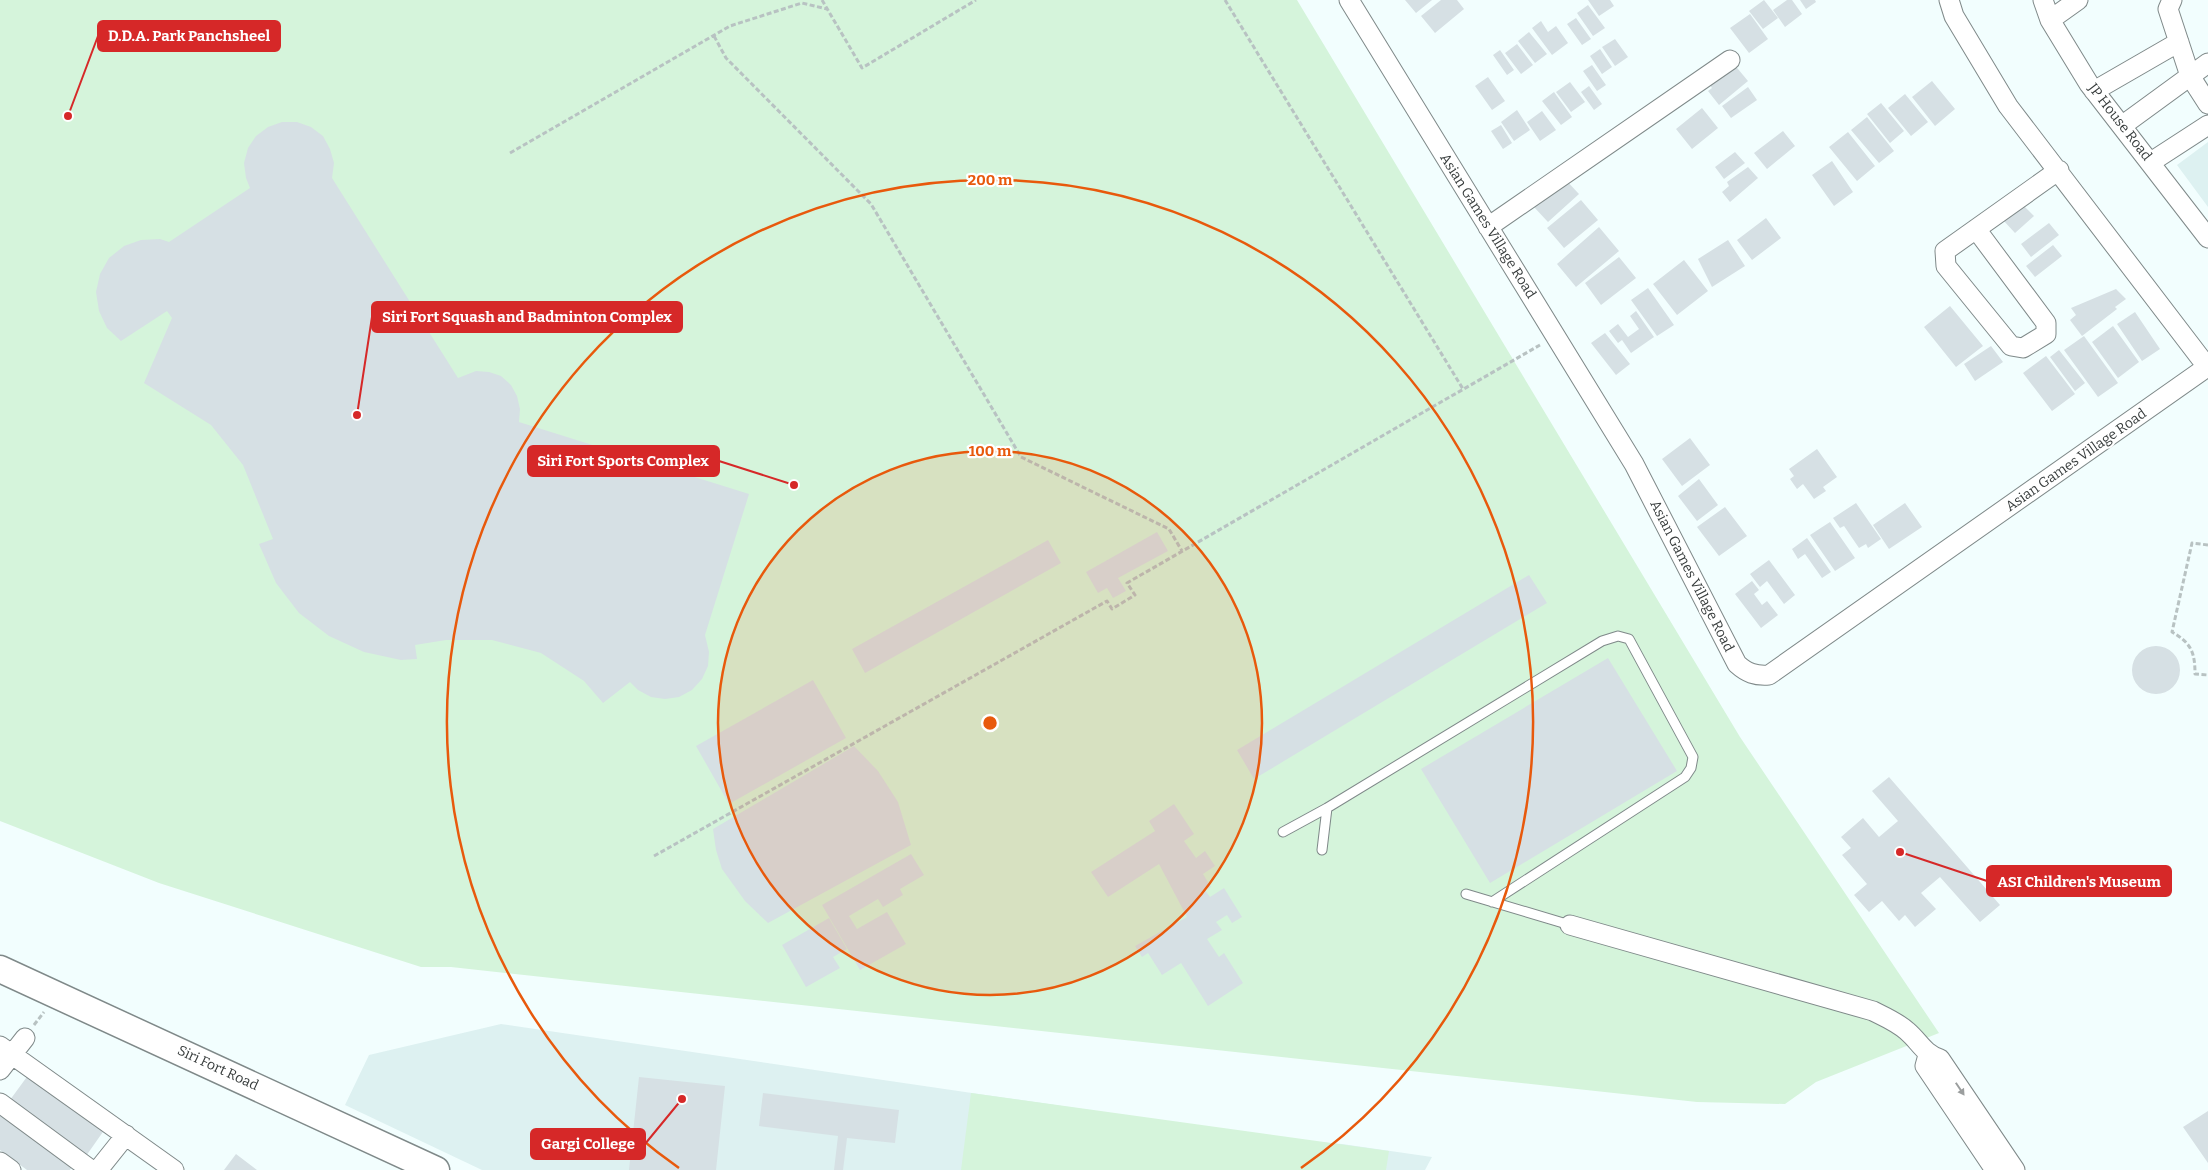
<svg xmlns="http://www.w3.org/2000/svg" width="2208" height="1170" font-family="Bitter,serif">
<rect width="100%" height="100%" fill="#f2fefe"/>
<!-- built -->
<path fill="#ddf1f1" d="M2208 142V207L2177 165Z
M501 1024 1294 1140 1342 1144 1432 1157 1425 1170H482L345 1105 369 1055Z"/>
<!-- green -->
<path fill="#d5f4db" d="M0 0H1297L1740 737 1939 1033 1816 1082 1785 1104 1697 1102 451 967H421L159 883 0 821Z
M971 1093 1389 1151 1386 1170H961Z"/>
<!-- building -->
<path fill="#d6e0e4" d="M1405 0H1432L1416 13Z
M1441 0H1457L1464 9 1435 33 1421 16Z
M1588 0H1610L1614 6 1599 16Z
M1764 0 1778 18 1763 29 1749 11Z
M1787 0H1792L1802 14 1785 27 1773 10Z
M1800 0H1815L1816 2 1806 9Z
M1588 5 1605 28 1593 36 1577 13Z
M1750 14 1768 39 1749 53 1730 28Z
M1576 18 1591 39 1582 45 1567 24Z
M1541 21 1548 32 1556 26 1568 43 1552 55 1532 28Z
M1529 32 1547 54 1535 63 1518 41Z
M1615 39 1628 57 1615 66 1602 47Z
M1517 44 1533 65 1521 74 1505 53Z
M1600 49 1612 67 1602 74 1590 56Z
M1500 50 1514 70 1507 75 1493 55Z
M1733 63 1748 81 1719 105 1708 91 1712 88 1709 84Z
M1592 65 1606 85 1597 91 1583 71Z
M1488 77 1505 101 1492 110 1475 86Z
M1932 81 1955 109 1935 126 1912 97Z
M1570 82 1585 102 1571 112 1556 92Z
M1589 86 1602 104 1594 110 1581 92Z
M1748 87 1757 100 1731 118 1722 106Z
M1554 92 1572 117 1561 125 1542 101Z
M1905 94 1928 122 1911 136 1888 108Z
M1881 103 1904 131 1890 143 1867 114Z
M1702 108 1718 128 1692 149 1676 129Z
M1517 110 1530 130 1514 141 1501 122Z
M1542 111 1556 130 1540 141 1527 122Z
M1867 117 1894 151 1879 163 1851 130Z
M282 122H297L311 127 323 136 330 149 334 163 332 178 458 378 476 371 489 372 501 376 511 385 517 396 520 409 519 422 749 494 705 635 709 652 708 666 702 679 692 690 679 697 665 699 651 697 638 690 630 682 603 703 584 681 541 653 492 640H446L415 645 417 659 401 660 364 652 329 636 299 613 276 583 259 544 273 539 243 465 211 425 144 383 172 318 167 311 121 341 107 328 99 311 96 292 100 274 109 258 124 246 141 240 160 239 169 242 250 188 246 178 244 163 248 148 256 136 268 127Z
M1501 125 1512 143 1503 149 1491 131Z
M1783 131 1795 146 1767 169 1754 153Z
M1848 132 1875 166 1857 181 1829 147Z
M1735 152 1745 163 1724 179 1715 167Z
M1832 161 1853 192 1834 206 1812 175Z
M1748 167 1758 178 1730 202 1722 192 1729 186 1727 182Z
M1564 178 1579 194 1548 222 1533 206Z
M1581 200 1598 220 1564 248 1547 228Z
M2021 203 2034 216 2015 233 2003 220Z
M1766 218 1781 238 1752 260 1737 240Z
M2049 223 2059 235 2031 257 2021 244Z
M1599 227 1619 251 1576 287 1557 264Z
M1728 240 1745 266 1712 287 1698 259Z
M2053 245 2062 256 2035 277 2026 266Z
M1619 257 1636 278 1601 305 1585 283Z
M1684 260 1708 291 1677 315 1653 284Z
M1648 288 1674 325 1657 336 1631 300Z
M2116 289 2126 299 2115 307 2117 309 2082 336 2070 320 2076 315 2071 308Z
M1950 306 1983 346 1956 367 1924 327Z
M1636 311 1654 337 1631 353 1622 340 1618 343 1609 331 1618 324 1628 337 1639 329 1630 316Z
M2135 312 2160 349 2142 361 2117 324Z
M2113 326 2139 362 2118 378 2092 342Z
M1605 333 1630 364 1616 375 1591 343Z
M2084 336 2118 383 2098 397 2064 350Z
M1991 346 2003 362 1975 381 1964 364Z
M2059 350 2085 383 2075 391 2050 357Z
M2046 356 2075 394 2052 411 2023 373Z
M1690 438 1710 465 1682 486 1662 459Z
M1817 449 1837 477 1823 487 1826 491 1814 499 1803 484 1797 489 1790 479 1794 476 1789 469Z
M1699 479 1718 505 1697 521 1678 496Z
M1856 503 1881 539 1868 548 1866 544 1859 548 1844 526 1840 528 1833 518Z
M1905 503 1922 527 1889 549 1873 525Z
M1725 507 1747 536 1719 556 1697 527Z
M1830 522 1855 558 1835 571 1810 535Z
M1157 532 1168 551 1118 578 1126 591 1113 598 1107 588 1098 593 1086 572Z
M1807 538 1831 572 1822 578 1805 554 1798 559 1792 549Z
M1048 540 1061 563 865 673 852 649Z
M1769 560 1795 595 1784 604 1767 581 1760 587 1750 574Z
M1529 575 1547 603 1254 779 1237 750Z
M1752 581 1759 590 1754 594 1762 605 1767 601 1778 615 1761 628 1735 594Z
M2132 670a24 24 0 1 1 48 0a24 24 0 1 1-48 0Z
M1608 658 1677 771 1490 883 1421 769Z
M813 680 846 738 729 804 696 746Z
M854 746 878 771 898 802 911 845 768 923 745 901 722 869 716 850 713 829Z
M1889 777 2000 905 1980 922 1940 877 1921 893 1936 909 1915 927 1905 915 1899 921 1882 901 1869 912 1854 895 1867 884 1842 855 1851 848 1841 837 1863 818 1879 837 1898 821 1872 791Z
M1174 804 1194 834 1184 841 1196 858 1205 851 1215 866 1203 874 1211 887 1205 890 1210 897 1224 888 1242 917 1232 923 1227 915 1216 922 1222 930 1207 939 1219 957 1224 953 1243 983 1208 1006 1181 963 1162 975 1148 953 1142 957 1135 946 1187 917 1159 864 1108 897 1091 872 1155 831 1149 821Z
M911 854 924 875 900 889 903 895 883 907 878 899 849 916 857 929 887 912 906 944 860 970 822 905Z
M829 918 847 949 833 957 840 968 806 987 782 945Z
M29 1074 105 1129 86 1156 10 1100Z
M639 1077 725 1086 716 1170H629Z
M763 1093 899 1110 895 1143 847 1138 843 1170H834L838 1136 759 1126Z
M2208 1111V1163L2183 1127Z
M0 1112 73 1165 70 1170H27L0 1150Z
M236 1154 257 1170H224Z"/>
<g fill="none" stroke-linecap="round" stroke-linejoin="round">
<!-- lane casing -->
<g stroke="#7f8989" stroke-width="11">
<path id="lane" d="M1327 808 1602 641 1618 636 1629 639 1693 757 1691 768 1685 777 1492 902
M1283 832 1327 808 1322 850
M1466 894 1570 925"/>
</g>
<!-- street casing -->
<g stroke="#7f8989" stroke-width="21">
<path id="street" d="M1349 0 1634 464 1737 664C1747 673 1755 676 1769 675L2207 367
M1949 0 1954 16 2008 106 2208 368
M2043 0 2050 20 2089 84 2208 238
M2172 0 2168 9 2190 76 2208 104
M2050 20 2078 0
M2094 91 2179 42
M2123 125 2208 63
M2151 162 2208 125
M1488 227 1730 60
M1976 229 2046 323V334L2023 348 2011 346 1946 266 1945 251 2059 170
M1570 925 1873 1011C1885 1017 1897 1022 1907 1031 1920 1042 1923 1053 1940 1059L2015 1170
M0 1046 174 1170
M1928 1055 1925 1066 1995 1170
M0 1070 25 1038
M0 1103 91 1170
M0 1162 11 1170
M98 1170 126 1135"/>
</g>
<!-- secondary casing -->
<g stroke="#7f8989" stroke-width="29">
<path id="secondary" d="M0 969 436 1170"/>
</g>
<!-- path -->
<path stroke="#b8c2c2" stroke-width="3" stroke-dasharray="5 2.5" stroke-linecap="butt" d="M822 0 862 68 976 0
M1225 0 1463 389
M714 36 726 58 871 204 1021 457 1169 529 1182 551
M510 153 730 26 802 3 827 9
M2208 545 2192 543 2172 632C2191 643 2195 652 2195 674L2208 675
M654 856 1107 601 1112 609 1135 595 1127 583 1540 345
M34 1025 44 1012"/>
<!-- lane -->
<use href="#lane" stroke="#fff" stroke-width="9"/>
<!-- street -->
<use href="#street" stroke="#fff" stroke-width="19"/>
<!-- secondary -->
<use href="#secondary" stroke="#fff" stroke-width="26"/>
</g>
<!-- one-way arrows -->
<defs><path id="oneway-solid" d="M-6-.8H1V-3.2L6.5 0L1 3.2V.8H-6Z" transform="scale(1.25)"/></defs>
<use fill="#9b9e9e" href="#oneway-solid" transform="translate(1960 1089) rotate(56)"/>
<!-- distance rings -->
<circle cx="990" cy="723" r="272" fill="#e8590c" fill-opacity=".12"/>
<g fill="none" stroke="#e8590c" stroke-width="2.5">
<circle cx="990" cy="723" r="272"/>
<path d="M679 1168A543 543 0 1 1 1301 1168"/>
</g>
<g text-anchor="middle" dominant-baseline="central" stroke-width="4.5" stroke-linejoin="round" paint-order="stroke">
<!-- street labels -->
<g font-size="14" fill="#373c3c" stroke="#fff">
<text transform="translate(2120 122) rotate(52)">JP House Road</text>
<text transform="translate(1488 226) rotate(58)">Asian Games Village Road</text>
<text transform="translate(2076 460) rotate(-35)">Asian Games Village Road</text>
<text transform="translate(1692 576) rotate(63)">Asian Games Village Road</text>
<text transform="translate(218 1068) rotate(25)">Siri Fort Road</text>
</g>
</g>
<circle cx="990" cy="723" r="8" fill="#e8590c" stroke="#fff" stroke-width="2.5"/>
<g font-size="15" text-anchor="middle" font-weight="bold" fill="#e8590c" stroke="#fff" stroke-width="4.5" stroke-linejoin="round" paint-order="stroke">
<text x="990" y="185">200 m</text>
<text x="990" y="456">100 m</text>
</g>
<!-- callouts -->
<path fill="none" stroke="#d62828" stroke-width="2" d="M68 116L98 36M357 415L372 317M794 485L719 461M1900 852L1987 881M682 1099L645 1144"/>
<g fill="#d62828" stroke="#fff" stroke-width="2">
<circle cx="68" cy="116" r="5"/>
<circle cx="357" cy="415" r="5"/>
<circle cx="794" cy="485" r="5"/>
<circle cx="1900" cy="852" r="5"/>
<circle cx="682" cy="1099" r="5"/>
</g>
<g fill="#d62828" stroke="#d62828" stroke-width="2">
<rect x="98" y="21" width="182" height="30" rx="5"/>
<rect x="372" y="302" width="310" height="30" rx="5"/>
<rect x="528" y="446" width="191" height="30" rx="5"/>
<rect x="1987" y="866" width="184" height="30" rx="5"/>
<rect x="531" y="1129" width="114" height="30" rx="5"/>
</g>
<g font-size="15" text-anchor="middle" font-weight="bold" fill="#fff">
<text x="189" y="41">D.D.A. Park Panchsheel</text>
<text x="527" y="322">Siri Fort Squash and Badminton Complex</text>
<text x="623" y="466">Siri Fort Sports Complex</text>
<text x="2079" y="887">ASI Children's Museum</text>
<text x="588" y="1149">Gargi College</text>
</g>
</svg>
